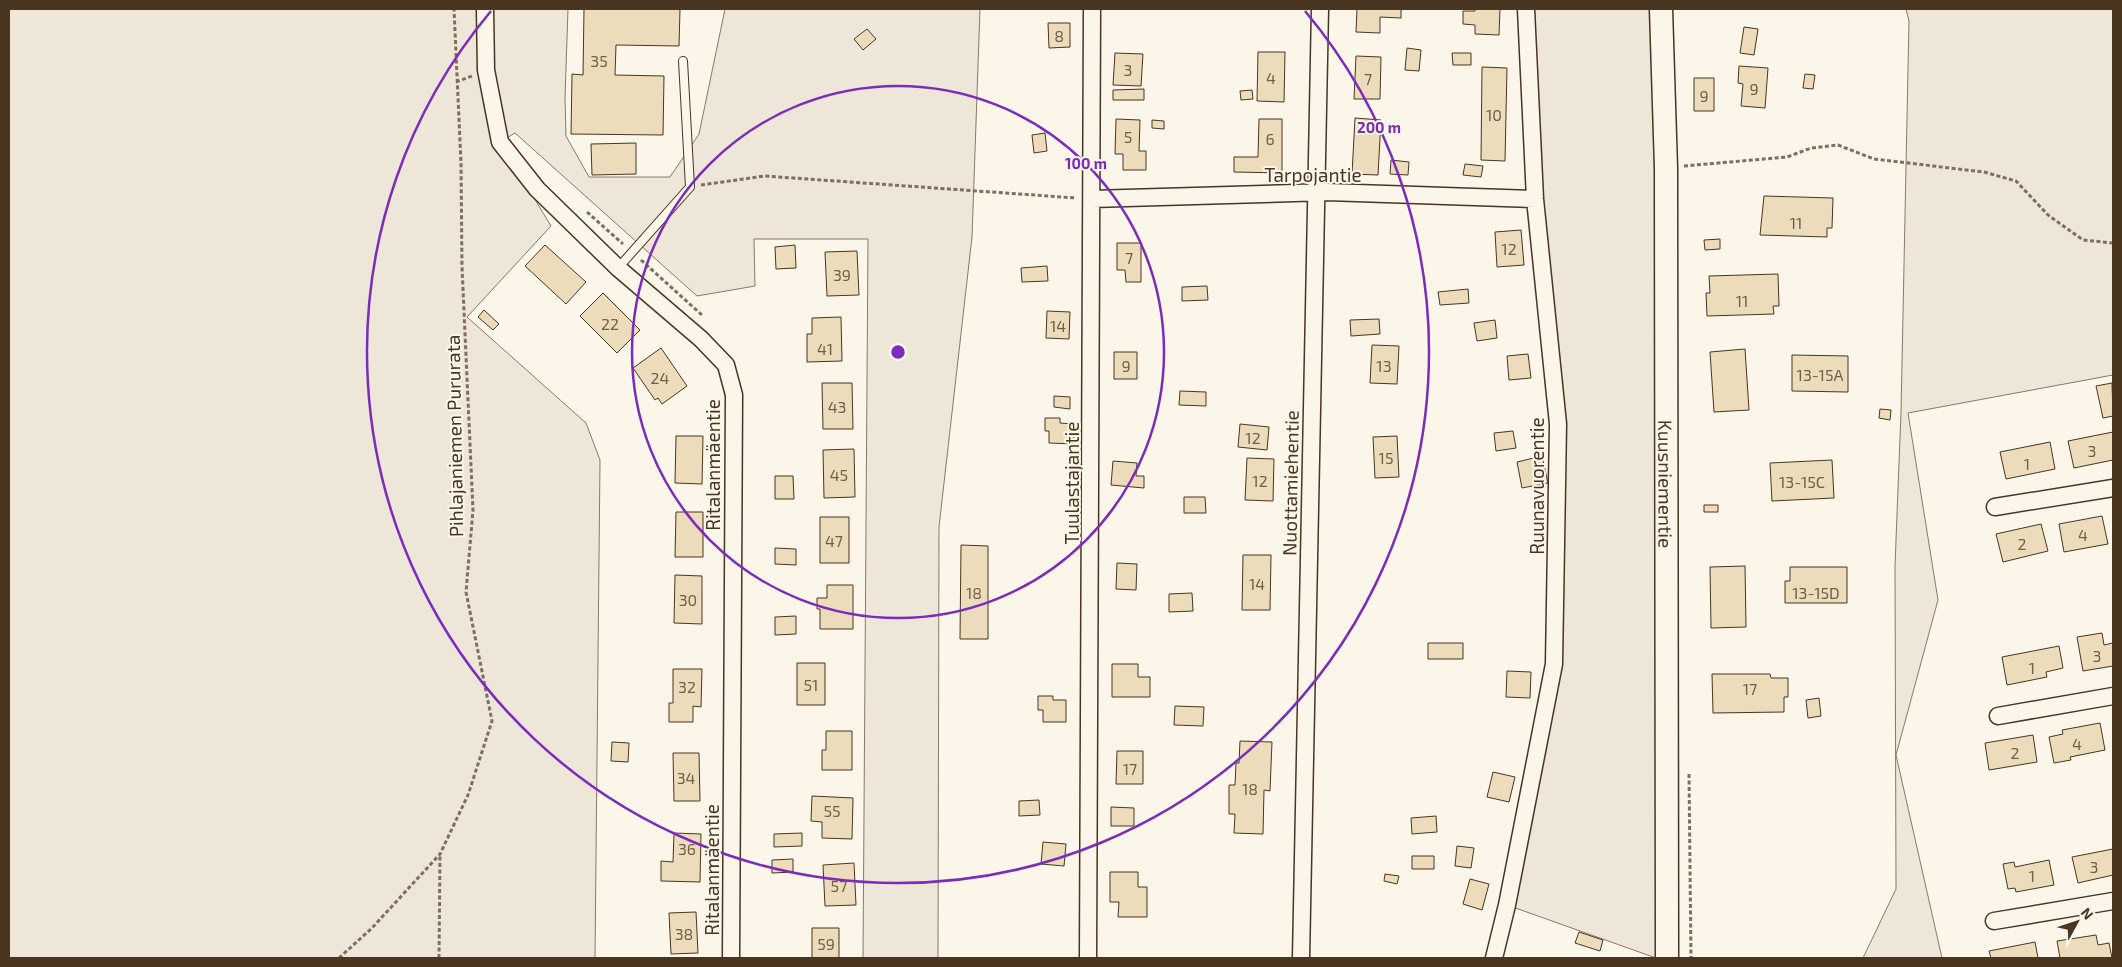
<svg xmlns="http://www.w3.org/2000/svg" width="2122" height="967" font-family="'Exo 2',sans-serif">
<rect width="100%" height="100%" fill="#fbf6e9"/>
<!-- green -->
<path fill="#ede6d9" stroke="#887966" d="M9 9H568L565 98 566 136 589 177H670L699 134 725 9H980L972 237 939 527 938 958H863L868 239H754L755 286 697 296 515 133 500 142 551 226 467 317 586 423 600 460 595 958H9Z
M1526 9H1661L1656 958 1507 905 1554 664 1558 424Z
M1906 9H2113V375L1908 413 1938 600 1896 755 1942 958H1863L1896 889 1895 566 1901 412 1909 21Z"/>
<!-- building -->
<path fill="#ecdcbc" stroke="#4a3520" d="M584 9H680L679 46 616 45 615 75 664 76 663 135 571 134 572 74 583 75Z
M1357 9H1401V18L1380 17V33L1356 32Z
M1475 9H1500L1499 35 1475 34V25L1463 24V11H1475Z
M1048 23H1070V47L1049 48Z
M1744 27 1758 29 1754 55 1740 53Z
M867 29 876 39 863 50 854 39Z
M1407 48 1421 50 1419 71 1405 70Z
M1258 52H1285L1284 102 1257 101Z
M1115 53 1143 54 1141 86 1113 85Z
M1452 53H1471V65H1453Z
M1356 56 1381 57 1380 99H1354Z
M1739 66 1768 68 1765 108 1741 106 1743 84 1738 83Z
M1482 67 1507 68 1505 161 1481 160Z
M1805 74 1815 75 1813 89 1803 88Z
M1694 78H1714V111H1694Z
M1144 89V100H1113V90Z
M1252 90 1253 99 1241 100 1240 91Z
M1355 118 1381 120 1378 175 1352 174Z
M1116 119 1140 120 1139 151H1146V170H1123V154H1115Z
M1259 119H1282V173L1234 172V157H1258Z
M1152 120 1164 121V129L1152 128Z
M1045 133 1047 151 1034 153 1032 135Z
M636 143V174L592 175 591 144Z
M1391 160 1409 162 1408 175 1390 174Z
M1465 164 1483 166 1481 177 1463 175Z
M1764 196 1833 198 1832 228H1827V237L1760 235Z
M1521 230 1524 265 1497 267 1495 232Z
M1720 239V249L1705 250 1704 240Z
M1117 243H1141V282H1126L1125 270H1117Z
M545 245 586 282 566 304 525 266Z
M795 245 796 268 776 269 775 247Z
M857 251 859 295 827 296 825 252Z
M1047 266 1048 281 1022 282 1021 268Z
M1778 274 1779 306H1773L1774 314 1707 316 1706 293H1710L1709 276Z
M1207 286 1208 300 1182 301V287Z
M1468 289 1469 303 1440 305 1438 292Z
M603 293 640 330 617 353 580 316Z
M484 310 499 324 493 330 478 317Z
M1047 311 1070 312 1069 339 1046 338Z
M841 317 842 361 807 362V334H812V318Z
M1379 319 1380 334 1351 336 1350 320Z
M1495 320 1497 338 1477 341 1474 323Z
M1372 345 1399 346 1397 384 1370 383Z
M661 348 687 386 662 404 658 398 655 400 633 368Z
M1745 349 1749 410 1714 412 1710 352Z
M1114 352H1137V379H1114Z
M1528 354 1531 378 1509 380 1507 356Z
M1792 355 1848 356V392L1792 391Z
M822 383H852L853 429H823Z
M2112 383 2113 416 2103 418 2096 386Z
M1180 391 1206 392V406L1179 405Z
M1054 396 1070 397V409L1054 407Z
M1880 409 1891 410 1890 420 1879 418Z
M1045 418H1060V423L1074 424V444L1049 443V431H1045Z
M1240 424 1269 427 1267 450 1238 447Z
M1513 431 1516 448 1496 451 1494 433Z
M2113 432V460L2074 468 2068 441Z
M676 436H703L702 484 675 483Z
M1397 436 1399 477 1375 478 1373 437Z
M2050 442 2055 469 2006 479 2000 452Z
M854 449 855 497 824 498 823 450Z
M1542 456 1548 483 1522 488 1517 462Z
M1247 458 1274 459 1273 501 1245 500Z
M1832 460 1834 498 1772 501 1770 463Z
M1113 461 1137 463 1136 476H1144V488L1111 485Z
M775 476H793L794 499H775Z
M1184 497H1205L1206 513H1184Z
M1704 505H1718V512H1704Z
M676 512H703V557H675Z
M2102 516 2108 544 2064 552 2059 524Z
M820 517H849V563H820Z
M2041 524 2048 551 2003 562 1996 534Z
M961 545 988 546V639H960Z
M775 548 796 549V565L775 564Z
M1243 555H1271L1270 610H1242Z
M1117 563 1137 564 1136 590 1116 589Z
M1745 566 1746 627 1711 628 1710 567Z
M1790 567H1847V603H1785V581H1790Z
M675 575 702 576V624L674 623Z
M827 585H853V629H820V609H817V598H827Z
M1192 593 1193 611 1169 612V594Z
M796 616V634L775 635V617Z
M2102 633 2104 645 2113 643V666L2083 671 2077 637Z
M1428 643H1463V659H1428Z
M2059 646 2063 668 2046 672 2047 677 2007 685 2002 657Z
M797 663H825V705H797Z
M1112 664H1138V677H1150V697H1112Z
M673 669H702L701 707 693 706V722H669V703H673Z
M1507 671 1531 672 1530 698 1506 697Z
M1712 674H1770L1771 678H1788V697H1784V712L1713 713Z
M1038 696H1053V700H1066V722H1043V710H1038Z
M1819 698 1821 716 1808 718 1806 700Z
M1175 706 1204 707 1203 726 1174 725Z
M2100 723 2105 750 2070 757 2071 760 2054 763 2049 737 2063 734 2062 730Z
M826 731H852V770H822V750H826Z
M2033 735 2037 762 1989 770 1985 743Z
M1240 741 1272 742 1270 791 1264 790 1263 834 1234 833 1235 814H1229V785H1235L1236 763H1239Z
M612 742 629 743 628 762 611 761Z
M1117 751H1143V784H1116Z
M673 753H699L700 801H674Z
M1493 772 1515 777 1509 802 1487 797Z
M812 796 853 798 852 839 822 838V822L811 821Z
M1039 800 1040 815 1019 816V801Z
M1111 807 1134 808V826H1111Z
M1436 816 1437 832 1412 834 1411 818Z
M674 833 701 834 700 882 661 881V861L673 862Z
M802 833V846L774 847V834Z
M1043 842 1066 844 1064 866 1041 864Z
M1457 846 1474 848 1471 868 1455 866Z
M2113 849V875L2078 883 2072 857Z
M1412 856H1434V869H1412Z
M793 859V872L772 873V860Z
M2049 860 2054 885 2016 892 2015 888 2008 889 2003 864 2014 862 2015 867Z
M854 863 856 905 825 906 823 865Z
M1110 872H1138V887H1147V917H1118L1119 902H1110Z
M1385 874 1399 876 1397 884 1384 881Z
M1470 879 1489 884 1482 910 1463 904Z
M696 912 698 953 671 954 669 913Z
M812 928H839V958H812Z
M1579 932 1603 940 1600 951 1575 943Z
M2096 935 2098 945 2109 943 2112 958H2060L2057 941Z
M2035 942 2038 958H1991L1989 951Z"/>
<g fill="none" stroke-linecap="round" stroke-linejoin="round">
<!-- lane casing -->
<g stroke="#4a3520" stroke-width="10">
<path id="lane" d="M618 268 690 187 683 61"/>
</g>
<!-- street casing -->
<g stroke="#4a3520" stroke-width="19">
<path id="street" d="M485 9 486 70 500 142 537 189 618 268 701 339 726 365 734 395 731 958
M1092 199 1327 192 1535 199
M1995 507 2113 488
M1998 716 2113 696
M1994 921 2113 901
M1088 958 1092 9
M1301 958 1320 9
M1494 958 1507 905 1554 664 1558 424 1535 199 1526 9"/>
</g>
<!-- secondary casing -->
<g stroke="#4a3520" stroke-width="25">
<g id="secondary">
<path id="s1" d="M1661 9 1666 168 1667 958"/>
</g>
</g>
<!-- path -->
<path stroke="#7f6f5c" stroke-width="3" stroke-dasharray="4 2.5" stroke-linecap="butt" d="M456 82 472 76
M1684 166 1787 157 1811 148 1838 145 1874 159 1984 172 2016 181 2048 215 2083 240 2113 243
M701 185 765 176 1076 198
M587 212 623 244
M641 260 703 316
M1689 774 1691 958
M339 958 372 928 440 854 468 795 492 721 466 592 473 510 462 267 461 163 454 9
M439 958 440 854"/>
<!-- lane -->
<use href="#lane" stroke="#fbf6e9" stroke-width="8"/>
<!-- street -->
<use href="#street" stroke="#fbf6e9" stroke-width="16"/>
<!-- secondary -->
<use href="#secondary" stroke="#fbf6e9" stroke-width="22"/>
</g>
<!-- distance rings -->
<g fill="none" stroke="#7b2cbf" stroke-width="2.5">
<circle cx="898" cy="352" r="266"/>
<path d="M1305 11A531 531 0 1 1 491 11"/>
</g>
<g text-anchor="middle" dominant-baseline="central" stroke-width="4" stroke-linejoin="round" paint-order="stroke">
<!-- number labels -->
<g font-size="16" fill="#725f47">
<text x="1059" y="35">8</text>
<text x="599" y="60">35</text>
<text x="1128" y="69">3</text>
<text x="1271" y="77">4</text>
<text x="1368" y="78">7</text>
<text x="1754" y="88">9</text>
<text x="1704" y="95">9</text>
<text x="1494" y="114">10</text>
<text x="1128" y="136">5</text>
<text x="1270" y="138">6</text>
<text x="1796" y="222">11</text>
<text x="1509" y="248">12</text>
<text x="1129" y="257">7</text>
<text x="842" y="274">39</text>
<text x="1742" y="300">11</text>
<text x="610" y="323">22</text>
<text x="1058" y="325">14</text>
<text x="825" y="348">41</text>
<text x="1126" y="365">9</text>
<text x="1384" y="365">13</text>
<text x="1820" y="374">13-15A</text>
<text x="660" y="377">24</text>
<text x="837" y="406">43</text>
<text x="1253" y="437">12</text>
<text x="2092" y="450">3</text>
<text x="1386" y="457">15</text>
<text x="2027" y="463">1</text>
<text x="839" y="474">45</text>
<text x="1260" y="480">12</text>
<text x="1802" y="481">13-15C</text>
<text x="2083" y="534">4</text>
<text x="834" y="540">47</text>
<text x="2022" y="543">2</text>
<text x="1257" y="583">14</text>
<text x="974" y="592">18</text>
<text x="1816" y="592">13-15D</text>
<text x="688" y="599">30</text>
<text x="2097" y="655">3</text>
<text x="2032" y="667">1</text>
<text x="811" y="684">51</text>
<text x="687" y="686">32</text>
<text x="1750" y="688">17</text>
<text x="2077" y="743">4</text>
<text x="2015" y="752">2</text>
<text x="1130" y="768">17</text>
<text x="686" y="777">34</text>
<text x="1250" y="788">18</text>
<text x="832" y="810">55</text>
<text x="687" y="848">36</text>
<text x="2094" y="866">3</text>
<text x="2032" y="875">1</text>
<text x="839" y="885">57</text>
<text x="684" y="933">38</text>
<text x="826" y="943">59</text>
</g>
<!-- street labels -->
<g font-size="19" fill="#4a3520" stroke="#fbf6e9">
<text x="1313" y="174">Tarpojantie</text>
<text transform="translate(454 436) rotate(-91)">Pihlajaniemen Pururata</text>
<text transform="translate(712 465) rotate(-90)">Ritalanmäentie</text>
<text transform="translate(1071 483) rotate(-90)">Tuulastajantie</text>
<text transform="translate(1290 483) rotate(-89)">Nuottamiehentie</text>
<text stroke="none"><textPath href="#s1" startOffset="475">Kuusniementie</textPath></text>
<text transform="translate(1536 486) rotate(-90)">Ruunavuorentie</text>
<text transform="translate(711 870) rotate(-90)">Ritalanmäentie</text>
</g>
</g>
<circle cx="898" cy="352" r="8" fill="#7b2cbf" stroke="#fbf6e9" stroke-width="2.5"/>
<g font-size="15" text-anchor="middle" font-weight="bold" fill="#7b2cbf" stroke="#fbf6e9" stroke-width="4" stroke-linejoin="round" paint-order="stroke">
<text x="1379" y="133">200 m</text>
<text x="1086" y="169">100 m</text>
</g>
<!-- border -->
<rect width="2122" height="967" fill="none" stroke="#4a3520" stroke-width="20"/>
<!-- north arrow -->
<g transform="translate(2077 922) rotate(50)" stroke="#fbf6e9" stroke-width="4" paint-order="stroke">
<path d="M0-4L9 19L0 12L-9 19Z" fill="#4a3520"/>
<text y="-8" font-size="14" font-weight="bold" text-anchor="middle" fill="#4a3520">N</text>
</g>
</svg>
